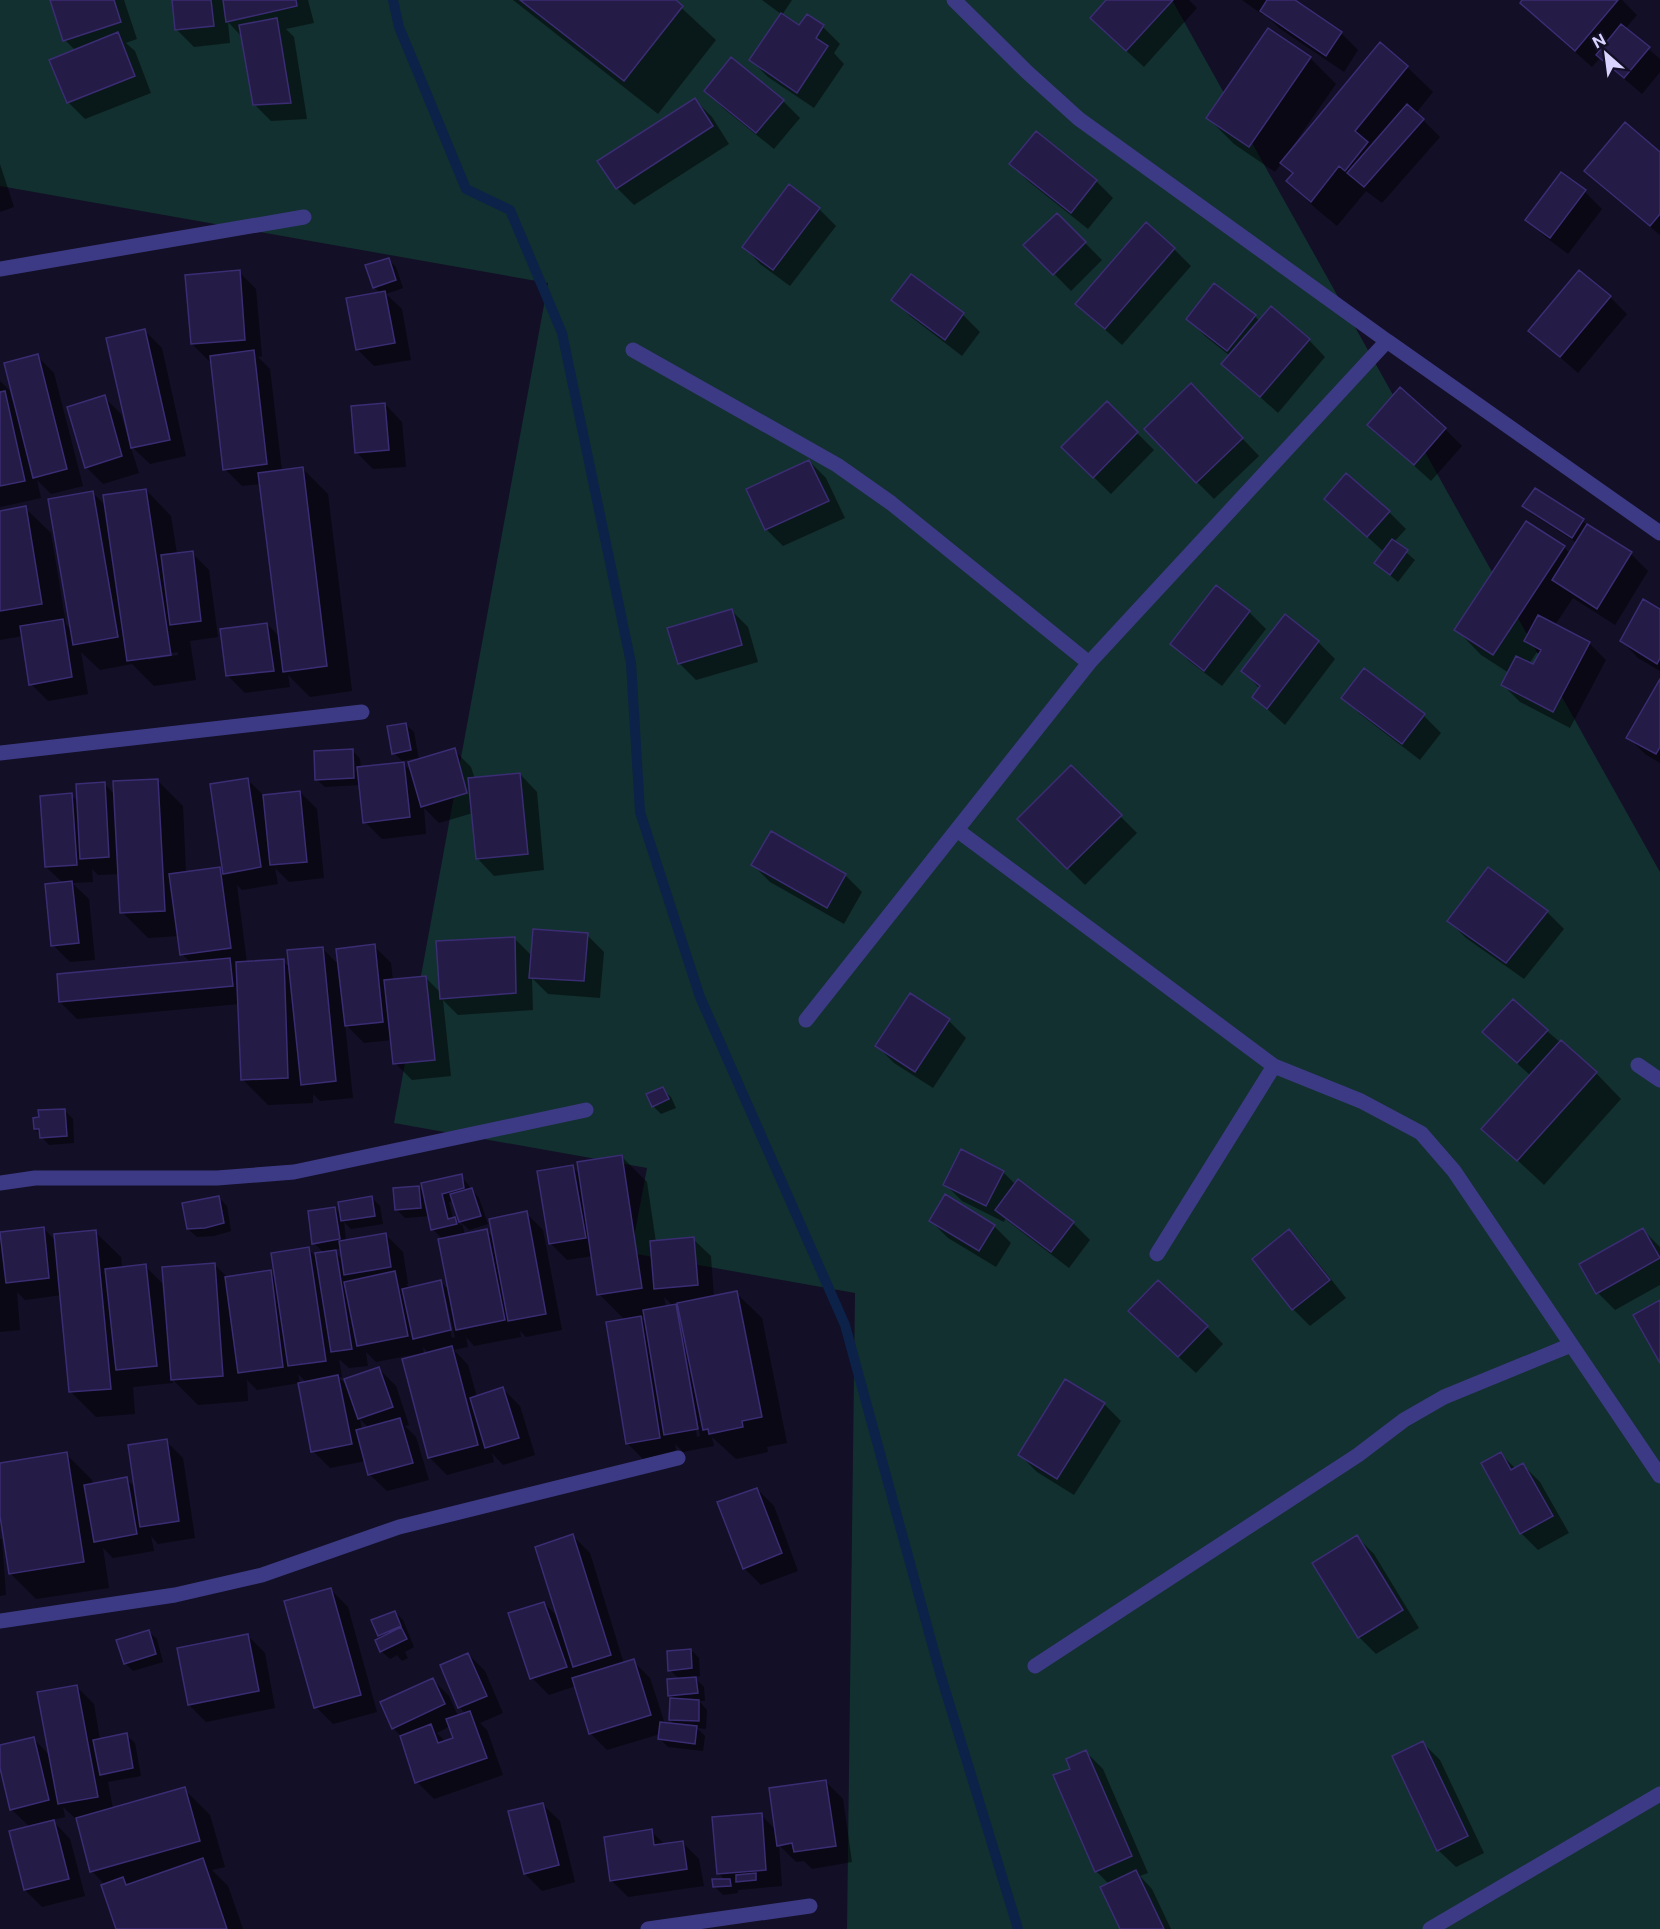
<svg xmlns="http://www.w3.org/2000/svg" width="1660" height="1929" font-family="'Public Sans',sans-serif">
<rect width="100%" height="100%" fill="#130f26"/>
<!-- green -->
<path fill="#12302f" d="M0 0H1172L1660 872V1929H847L855 1293 631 1253 647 1168 394 1123 548 283 0 186Z"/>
<!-- shadow -->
<path fill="#0007" fill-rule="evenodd" d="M51 0H124L137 39 126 43 135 51 151 93 85 119 68 102 76 51 65 40Z
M173 0H308L314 23 286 29 294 37 307 119 271 121 254 104 242 37 228 22 230 43 194 47 177 30Z
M513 0H673L716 40 658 114Z
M762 0H792L782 15 799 27 807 16 823 27 840 44 834 53 844 64 814 108 768 77 751 60 781 14Z
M1108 0H1189L1197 8 1144 67 1109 35Z
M1242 0H1292L1341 33 1358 50 1344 72 1279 28 1264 13 1263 15Z
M1524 0H1622L1637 15 1625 29 1660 59V72L1642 94 1600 58 1592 67 1539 20 1522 3Z
M1269 30 1310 58 1336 84 1292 147 1294 148 1380 45 1407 67 1433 92 1416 113 1440 137 1382 203 1366 191 1337 226 1314 207 1288 181 1294 174 1282 162 1275 172 1234 144 1208 118Z
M706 91 783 101 800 118 774 149 723 108Z
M695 100 712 117 729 144 634 205 617 188Z
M1660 153V235L1603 188 1586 171Z
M0 164 14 207 0 212Z
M1011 164 1096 181 1113 198 1088 229 1028 181Z
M1585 192 1602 209 1568 254 1544 236 1527 219Z
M819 209 836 226 790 286 760 264 744 247Z
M1057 215 1102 260 1071 291 1026 245Z
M1174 249 1191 266 1122 345 1077 304Z
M388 259 396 267 403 288 386 294 402 309 411 360 374 366 357 349 380 293 374 287Z
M239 272 256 289 262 356 258 357 270 369 282 471 302 468 328 494 352 691 310 697 288 675 290 687 245 693 228 676 267 624 280 637 261 484 242 486 225 469 212 360 209 361 192 344Z
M912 276 963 315 980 332 962 356 910 316 893 299Z
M1610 297 1627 314 1578 373 1530 331Z
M1255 316 1259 321 1309 340 1325 357 1278 413 1223 364 1230 356 1205 336 1188 319Z
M145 331 162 348 186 456 150 464 130 445 139 473 103 484 86 467 104 397 121 414 127 434 130 433Z
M37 356 54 373 83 486 51 494 37 480 41 498 0 507V381L10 391 12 400 16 404Z
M1208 402 1259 456 1214 499 1197 482Z
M1107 403 1154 450 1111 494 1063 447Z
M385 404 402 422 406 467 373 469 356 452Z
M1369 425 1445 429 1462 446 1431 481Z
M809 461 826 478 845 518 783 546 766 529 748 490Z
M146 490 171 516 177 554 192 553 209 570 218 637 190 641 196 680 154 686 132 664 100 670 81 652 88 694 48 701 31 684 23 636 0 640V512L25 508 51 533 66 624 71 630 93 493 106 506ZM178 652V655L148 660V657Z
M1535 490 1631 554 1648 571 1615 625 1573 598 1555 625 1589 643 1606 660 1570 728 1520 702 1503 685 1509 673 1481 655 1456 629 1564 547 1570 554 1577 543 1532 514 1524 506ZM1537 652 1540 655 1534 666 1529 664Z
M1326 499 1389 512 1406 529 1394 542 1415 560 1398 582 1376 563 1384 552Z
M1216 587 1249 612 1266 629 1222 686 1189 661 1172 644Z
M731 610 748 627 758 662 696 680 679 663Z
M1660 611V671L1638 658 1621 640Z
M1285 616 1318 642 1335 659 1285 725 1254 697 1260 689 1243 671Z
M1660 682V763L1645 754 1628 737Z
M1343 698 1424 716 1441 733 1420 760 1360 714Z
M405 724 414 732 419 760 454 750 471 767 475 779 520 774 537 792 544 870 494 876 477 858 473 813 439 823 424 808 426 834 382 839 365 822 360 785 325 787 316 779 352 750 360 759 361 768 404 764 412 773 416 758 402 761 394 753Z
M1071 767 1137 833 1085 885 1019 819Z
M157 780 183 806 186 873 220 869 225 874 248 780 264 796 300 792 317 809 324 878 289 882 275 868 278 884 242 890 237 885 247 963 283 961 291 969 322 948 339 965 374 946 391 963 393 981 426 978 441 993 514 938 532 956 587 935 604 952 600 998 548 994 532 978 533 1010 458 1015 443 1000 451 1076 412 1080 395 1063 392 1040 364 1043 345 1024 353 1098 320 1101 313 1094V1103L268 1105 242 1079 239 1004 77 1019 60 1002 191 963 182 954 179 936 148 938 122 912 120 874 98 875 92 869 93 882 72 883 89 899 95 960 70 962 53 945 63 883 46 867 71 795 78 802 104 783 115 795Z
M753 865 845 875 862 892 844 924 770 882Z
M1488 869 1547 912 1564 929 1524 979 1466 938 1449 921Z
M911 995 949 1021 966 1038 933 1088 894 1063 877 1046Z
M1547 1031 1596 1073 1621 1099 1544 1185 1484 1129 1531 1076 1501 1049Z
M662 1089 671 1097 676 1108 661 1114 653 1106Z
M64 1110 73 1119 74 1143 49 1145 35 1129Z
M621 1156 647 1182 656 1242 693 1239 711 1256 714 1297 736 1293 762 1318 787 1443 767 1447 768 1452 736 1459 712 1437 714 1446 683 1452 675 1444 677 1455 644 1460 627 1443 625 1320 599 1294 593 1256 567 1260 550 1243 573 1167 580 1175ZM664 1297 673 1306 666 1307ZM645 1316 647 1324 640 1317ZM678 1323H681L700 1436 697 1437Z
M1003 1172 1016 1185 1018 1182 1073 1223 1090 1240 1069 1268 1005 1219 1004 1222 962 1201 945 1184Z
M461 1176 479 1198 488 1224 469 1230 462 1223 465 1235 486 1231 494 1238 526 1213 543 1230 562 1330 526 1337 520 1331 521 1337 474 1346 466 1337 468 1347 454 1350 468 1365 477 1397 503 1389 520 1406 535 1455 503 1465 492 1453 494 1462 447 1475 430 1458 404 1360 423 1355 422 1353 376 1362 366 1352 368 1366 349 1368 339 1359 342 1377 339 1378 349 1387 379 1369 396 1386 409 1425 405 1426 416 1437 429 1480 387 1491 369 1474 366 1461 330 1468 313 1451 299 1383 257 1390 247 1380 248 1401 198 1405 172 1379 173 1383 133 1387 135 1414 96 1417 71 1392 62 1295 25 1300 17 1292 20 1330 0 1332V1242L3 1244 43 1228 57 1242 95 1232 121 1257 122 1268 145 1266 162 1283 163 1293H166L214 1264 228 1278 270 1272 277 1279 308 1249 314 1255 324 1253 314 1243 335 1208 342 1215 372 1198 380 1206 383 1224 351 1229 344 1222 346 1241 386 1235 403 1252 408 1284H406L410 1288 440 1281 450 1291 443 1240 433 1229 430 1216 405 1218 396 1209 419 1187 425 1194ZM454 1201 462 1226 453 1219 449 1202ZM342 1248 343 1260 333 1250ZM443 1299H446L455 1337 452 1338ZM423 1347 429 1354 424 1355ZM298 1374 307 1383 300 1384ZM360 1419 369 1428 362 1430Z
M946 1196 994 1226 1011 1243 996 1267 948 1238 931 1221Z
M219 1198 227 1206 231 1231 214 1236 197 1237 188 1229Z
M1643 1230 1660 1247V1285L1615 1310 1598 1293 1581 1265Z
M1289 1231 1306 1248 1346 1298 1310 1326 1293 1309Z
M1207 1327 1223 1344 1196 1373 1147 1328Z
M1104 1404 1121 1421 1074 1495 1037 1472 1020 1455Z
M166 1441 183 1458 195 1538 158 1544 151 1536 154 1551 113 1558 103 1548 109 1588 36 1599 10 1573 0 1507V1465L66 1454 92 1480 93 1485 126 1479 136 1488Z
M1501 1454 1516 1469 1523 1465 1540 1482 1569 1533 1538 1550 1521 1533Z
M757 1489 774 1506 798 1571 761 1585 744 1568Z
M573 1536 590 1553 624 1664 633 1661 650 1678 665 1724 676 1726 670 1720 675 1700 670 1695 680 1680 670 1670 691 1650 699 1658 700 1676 694 1677 704 1687 705 1701H699L707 1710 706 1729 697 1728 705 1736 703 1751 668 1747 660 1739V1734L607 1750 590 1733 576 1686 549 1695 532 1678 544 1603 559 1618Z
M1357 1537 1374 1554 1419 1628 1376 1654 1359 1637Z
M0 1538 2 1540 6 1595 0 1596Z
M331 1590 348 1607 377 1712 333 1724 316 1707Z
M395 1612 403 1620 414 1647 405 1652 408 1658 402 1661 397 1655 390 1659 381 1651 382 1638 379 1635Z
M148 1631 157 1639 163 1662 133 1671 125 1663Z
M248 1636 265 1653 275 1708 206 1722 189 1705Z
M468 1654 485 1671 503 1713 480 1723 487 1730 503 1775 434 1799 417 1782 401 1736 393 1728 432 1679 449 1696 458 1716 466 1714 459 1707ZM450 1726 455 1739 446 1742 437 1733Z
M77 1687 94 1704 100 1740 126 1735 135 1743 141 1776 108 1782 113 1809 184 1789 210 1815 225 1867 212 1870 228 1886 243 1929H117L105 1885 92 1871 78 1821 63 1807 65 1817 52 1820 70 1839 85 1896 42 1907 25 1890 30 1827 11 1809 0 1762V1746L33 1738 50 1756Z
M1423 1743 1440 1760 1484 1853 1456 1867 1438 1850Z
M1086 1752 1103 1769 1148 1873 1140 1876 1152 1889 1171 1929H1122L1109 1884 1096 1871 1072 1769Z
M826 1782 843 1799 852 1862 812 1869 804 1861 796 1862 779 1845 782 1886 738 1890V1893L723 1895 714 1886 725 1880 718 1873 761 1815 777 1831Z
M542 1804 560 1821 575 1882 542 1891 525 1874 510 1812Z
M651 1831 665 1845 682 1842 699 1859 704 1886 628 1897 611 1880Z"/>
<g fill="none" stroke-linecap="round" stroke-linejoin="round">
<!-- stream -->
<path stroke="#0c2248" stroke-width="10" d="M393 0 399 27 466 189 510 210 562 333 631 663 640 812 700 997 845 1325 940 1673 1018 1929"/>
</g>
<!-- building -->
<path fill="#241b47" stroke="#3b2d73" stroke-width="1.5" d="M50 0H114L121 22 63 41Z
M172 0H211L214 26 175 30Z
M223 0H296L297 6 226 22Z
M520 0H676L683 6 624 81Z
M1106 0H1173L1126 51 1090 18Z
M1267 0H1295L1342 32 1326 56 1260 11Z
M1522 0H1618L1575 51 1520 3Z
M781 13 799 25 807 14 824 25 816 38 828 46 797 93 749 60Z
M277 18 291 103 253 105 239 25Z
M1621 24 1650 47 1624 78 1596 55Z
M1268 28 1311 57 1249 147 1206 118Z
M118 32 135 76 67 103 49 60Z
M1380 42 1408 66 1355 131 1368 142 1345 171 1339 166 1311 202 1286 181 1293 173 1280 163Z
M731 57 784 100 756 133 704 91Z
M695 98 713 126 616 189 597 161Z
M1407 104 1424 119 1364 187 1347 173Z
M1625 122 1660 152V214L1650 226 1584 171Z
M1036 131 1097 180 1071 213 1009 164Z
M1561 172 1586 190 1550 238 1525 220Z
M789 184 820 208 773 270 742 247Z
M1057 213 1086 242 1053 275 1023 245Z
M1146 222 1175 248 1105 329 1075 304Z
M389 258 396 280 373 288 365 265Z
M240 270 245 340 191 344 185 275Z
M1579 270 1611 296 1560 357 1528 331Z
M911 274 964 313 945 340 891 300Z
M1214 283 1256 315 1227 351 1186 319Z
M385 291 395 343 356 350 346 298Z
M1271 306 1310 339 1260 397 1221 364Z
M145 329 170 440 131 448 106 338Z
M254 350 267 464 223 470 210 356Z
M38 354 67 469 33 478 4 363Z
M1191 383 1243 438 1196 483 1144 429Z
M1400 387 1446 428 1414 465 1367 425Z
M5 391 25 481 0 486V392Z
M105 395 122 456 85 468 67 407Z
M1107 401 1138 432 1093 478 1061 447Z
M385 403 389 450 355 453 351 406Z
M809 460 829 501 765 530 746 489Z
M303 467 327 666 283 672 258 473Z
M1346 473 1390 511 1367 537 1324 499Z
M1535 488 1584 519 1572 538 1522 506Z
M146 489 171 655 127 661 103 495Z
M93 491 118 637 73 645 48 499Z
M26 506 42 604 0 611V511Z
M1526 521 1565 546 1493 655 1454 630Z
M1587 524 1632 552 1597 609 1552 580Z
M1392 539 1408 550 1390 575 1374 563Z
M193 551 201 621 170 625 161 555Z
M1216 585 1250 611 1204 671 1170 644Z
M1643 599 1660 609V658L1657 664 1620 641Z
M732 609 742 645 678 664 667 628Z
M1285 614 1319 641 1267 709 1252 697 1260 686 1241 671Z
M1538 615 1590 642 1553 712 1501 685 1516 656 1533 664 1541 650 1524 641Z
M63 619 72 677 29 685 20 626Z
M267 623 274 671 226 676 220 629Z
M1364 668 1425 714 1402 744 1341 698Z
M1660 679V747L1656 754 1626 738Z
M406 723 411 750 392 754 387 726Z
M455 748 467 793 421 807 408 762Z
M353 749 354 778 315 780 314 751Z
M404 762 410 817 363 823 357 767Z
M1071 765 1122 815 1067 869 1017 819Z
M520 773 528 854 476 859 468 778Z
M248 778 261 867 223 874 210 784Z
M158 779 165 911 120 913 113 781Z
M105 782 109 857 80 859 76 784Z
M300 791 307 862 270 865 263 795Z
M72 793 77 865 45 867 40 796Z
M771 831 846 874 827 908 751 865Z
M220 867 231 948 180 955 169 874Z
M1488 867 1548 911 1506 963 1447 921Z
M72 881 79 943 51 946 45 884Z
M533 929 588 933 584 981 529 978Z
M515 937 516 993 440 999 436 941Z
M375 944 383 1022 345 1026 336 949Z
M323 947 336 1081 301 1085 287 950Z
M230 958 233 986 59 1002 57 974Z
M284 959 288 1078 241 1080 236 962Z
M426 976 435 1060 393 1064 384 980Z
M910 993 950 1019 915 1072 875 1046Z
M1513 999 1548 1030 1517 1063 1482 1032Z
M1561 1040 1597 1072 1517 1161 1481 1129Z
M663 1087 669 1099 652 1107 646 1094Z
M65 1109 67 1136 40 1138 39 1129H34L33 1118 39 1117 38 1110Z
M961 1149 1004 1171 986 1206 943 1185Z
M622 1155 642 1288 597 1295 577 1162Z
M573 1165 586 1238 549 1244 537 1171Z
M462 1174 464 1188 442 1194 448 1219 455 1217 457 1224 431 1230 421 1183Z
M1018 1179 1074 1222 1051 1252 995 1210Z
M419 1186 421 1208 395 1210 393 1188Z
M472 1188 481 1216 459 1222 450 1194Z
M945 1194 995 1225 979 1251 929 1221Z
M219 1196 224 1223 205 1228 187 1229 182 1203Z
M372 1196 375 1216 341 1221 338 1202Z
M335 1207 340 1239 312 1244 308 1211Z
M527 1211 546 1314 508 1321 489 1219Z
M44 1227 49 1278 6 1283 0 1232Z
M1643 1228 1660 1258 1596 1294 1579 1264Z
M487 1229 505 1320 456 1330 438 1239Z
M1289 1229 1330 1280 1292 1310 1252 1259Z
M96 1230 111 1389 69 1392 54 1234Z
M386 1233 391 1267 344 1275 339 1241Z
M694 1237 698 1285 654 1289 650 1241Z
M309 1247 326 1361 288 1366 271 1253Z
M336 1250 352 1349 331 1352 315 1253Z
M215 1263 223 1376 171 1380 162 1267Z
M146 1264 157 1366 116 1370 105 1269Z
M271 1270 283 1367 238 1373 225 1277Z
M395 1271 408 1336 357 1346 344 1282Z
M441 1280 451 1330 413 1339 402 1289Z
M1158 1280 1208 1326 1178 1357 1128 1311Z
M737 1291 762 1417 742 1421 743 1427 709 1434 708 1429 703 1430 677 1303Z
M1660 1300V1363L1633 1315Z
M676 1304 698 1429 664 1435 643 1310Z
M641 1316 660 1438 626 1444 606 1322Z
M452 1346 478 1445 428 1458 402 1359Z
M379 1367 393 1407 358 1419 344 1379Z
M338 1375 352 1444 311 1452 298 1383Z
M1065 1379 1105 1403 1057 1479 1018 1455Z
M503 1387 519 1438 485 1448 470 1398Z
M400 1418 413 1463 368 1475 356 1430Z
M167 1439 179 1521 140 1527 128 1445Z
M67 1452 84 1562 9 1574 0 1516V1463Z
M1501 1452 1511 1470 1523 1463 1553 1516 1520 1534 1481 1463Z
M127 1477 137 1534 94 1542 84 1485Z
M757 1488 782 1553 743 1569 717 1502Z
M573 1534 611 1655 573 1667 535 1547Z
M1357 1535 1403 1610 1358 1638 1312 1563Z
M331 1588 361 1695 314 1708 284 1601Z
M544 1602 567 1667 530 1679 508 1613Z
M395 1611 401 1626 378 1636 371 1620Z
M401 1627 407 1639 380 1652 375 1640Z
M149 1630 156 1654 124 1664 116 1640Z
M248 1634 259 1691 188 1705 177 1648Z
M691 1649 692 1668 668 1671 667 1651Z
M468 1653 487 1696 458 1708 440 1665Z
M634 1659 651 1715 589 1734 572 1678Z
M696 1677 698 1693 668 1696 667 1679Z
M433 1678 445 1704 392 1729 380 1702Z
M77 1685 98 1797 58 1804 37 1692Z
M670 1698 699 1700V1721L669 1720Z
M470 1711 487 1758 415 1783 400 1736 431 1724 438 1743 453 1738 446 1719Z
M660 1722 697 1726 695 1744 658 1739Z
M127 1733 133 1768 100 1775 93 1740Z
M34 1737 49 1800 10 1810 0 1768V1745Z
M1423 1741 1468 1836 1437 1851 1392 1756Z
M1086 1750 1132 1856 1095 1872 1053 1775 1070 1769 1066 1759Z
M826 1780 836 1846 794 1852 792 1843 777 1846 769 1788Z
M185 1787 200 1841 90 1872 76 1818Z
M543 1803 559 1865 524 1874 508 1811Z
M762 1813 766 1870 717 1874 712 1817Z
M54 1820 69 1879 24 1890 9 1831Z
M652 1829 654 1845 683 1841 687 1869 610 1881 604 1837Z
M203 1858 227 1929H116L101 1885 123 1877 126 1885Z
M1136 1870 1164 1929H1120L1100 1887Z
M756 1873V1880L736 1882V1875Z
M712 1879H730L731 1886 713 1887Z"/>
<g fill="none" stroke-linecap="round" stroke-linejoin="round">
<!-- service -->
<path stroke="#3d3a85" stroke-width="15" d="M633 350 837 465 891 503 1089 663"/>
<!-- minor -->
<path stroke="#3d3a85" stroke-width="15" d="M954 0 1027 72 1079 119 1387 341
M0 269 304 217
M0 753 362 712
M957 830 1274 1066 1361 1101 1421 1133 1454 1171 1660 1476
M806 1020 1089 663 1387 341 1660 533
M1638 1065 1660 1080
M0 1183 35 1178H217L294 1172 586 1110
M1157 1254 1274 1066
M0 1621 175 1595 262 1575 399 1527 678 1458
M1035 1666 1358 1455 1404 1420 1444 1397 1571 1345
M648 1929 810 1906
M1430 1929 1660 1794"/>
</g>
<!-- north arrow -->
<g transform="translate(1606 54) rotate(332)" stroke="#130f26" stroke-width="4.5" paint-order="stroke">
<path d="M0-4.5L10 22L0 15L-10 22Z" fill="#d9d4ff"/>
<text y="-9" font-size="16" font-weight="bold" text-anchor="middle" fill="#d9d4ff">N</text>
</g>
</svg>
